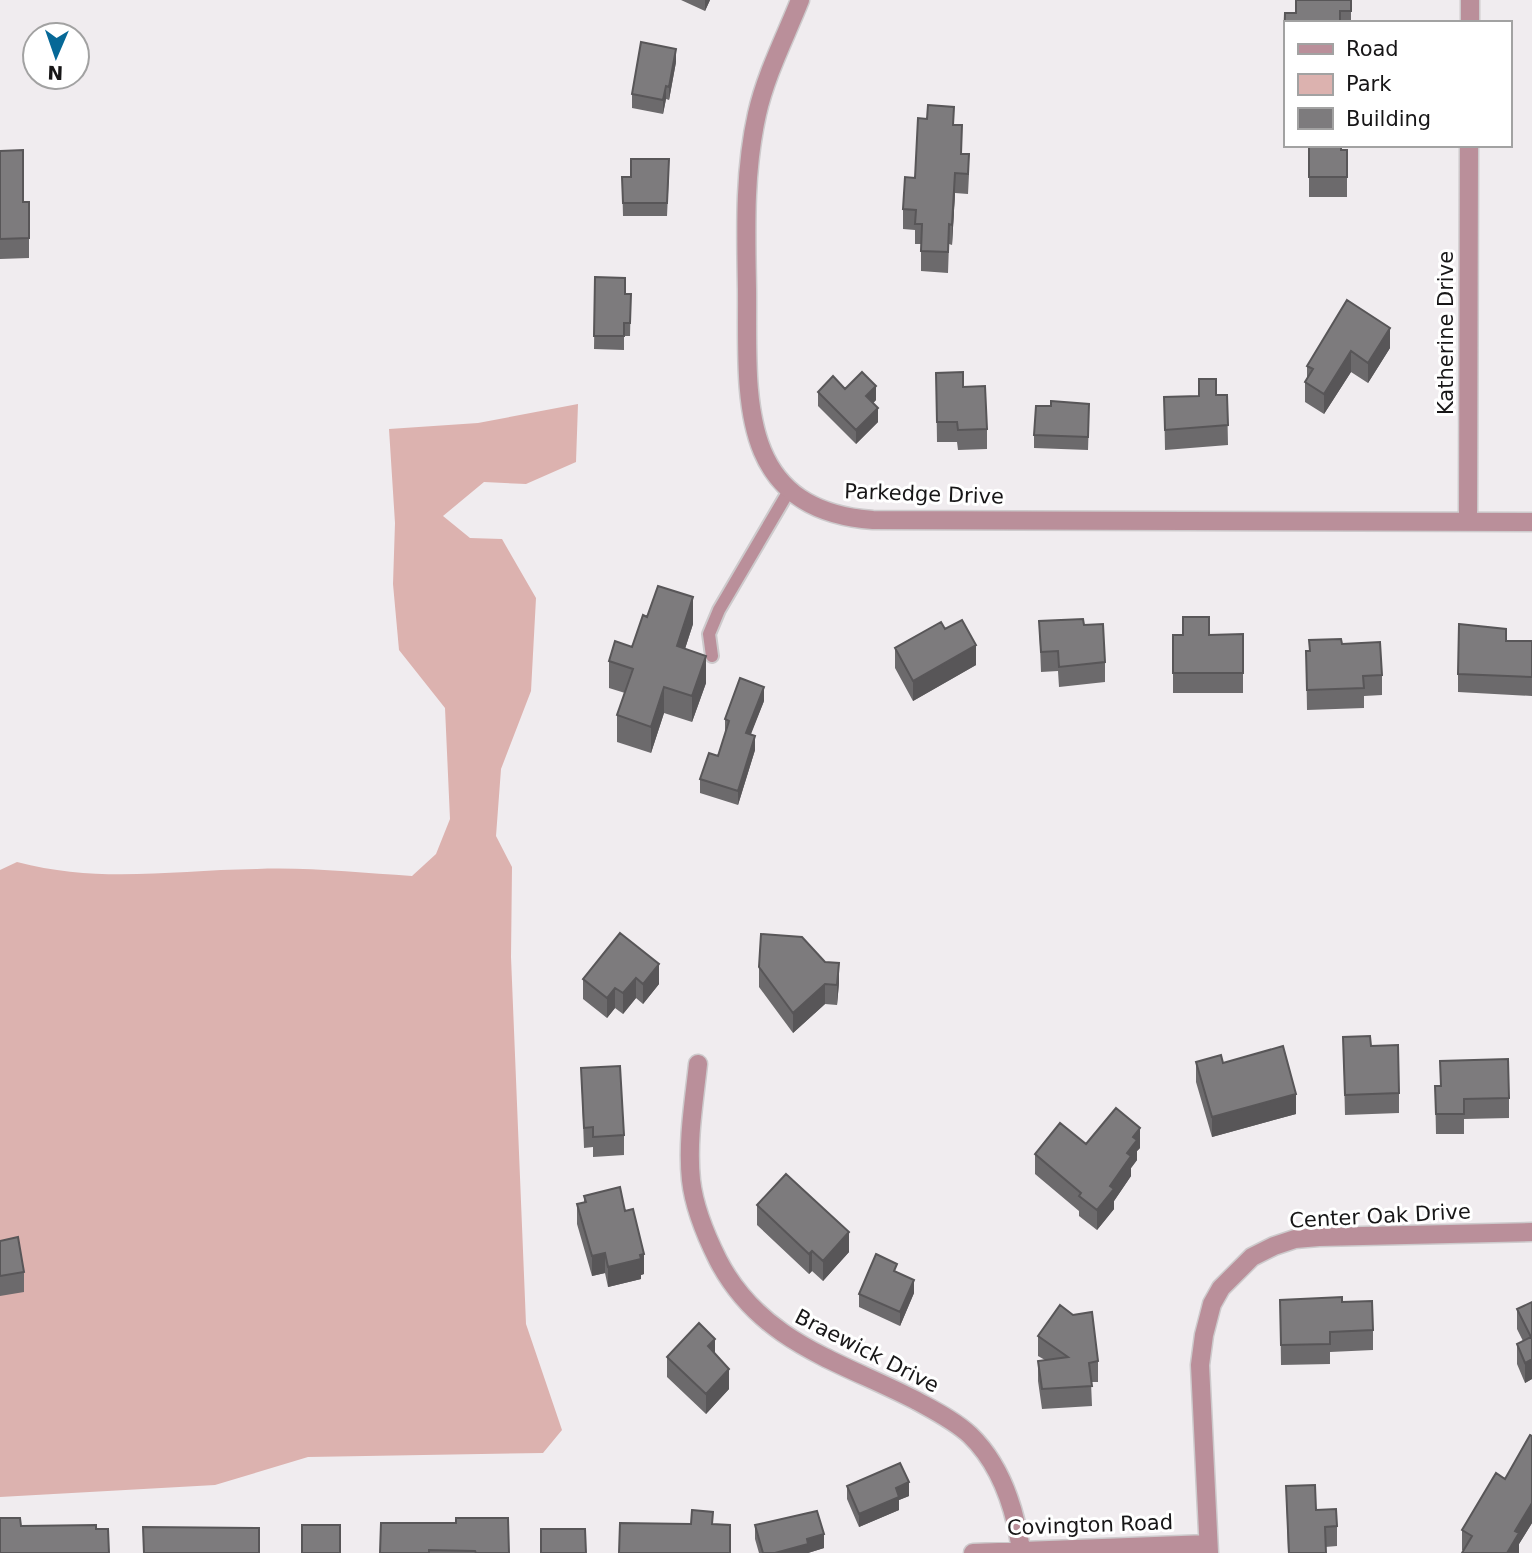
<svg xmlns="http://www.w3.org/2000/svg" width="1532" height="1553" font-family="'DejaVu Sans',sans-serif">
<rect width="100%" height="100%" fill="#f0ecef"/>
<!-- green -->
<path fill="#dcb2af" d="M578 404 576 462 526 484 484 482 443 516 470 538 502 539 536 598 531 691 501 769 496 836 512 867 511 957 526 1324 562 1430 543 1453 308 1457 215 1485 0 1497V870L17 862C101 884 172 870 257 869 308 867 361 873 412 876L436 854 450 819 445 708 399 650 393 584 395 523 389 429 478 423Z"/>
<g fill="none" stroke-linecap="round" stroke-linejoin="round">
<!-- lane casing -->
<g stroke="#cdcacc" stroke-width="16">
<path id="lane" d="M712 656 709 634 719 610 790 489"/>
</g>
<!-- street casing -->
<g stroke="#cdcacc" stroke-width="21">
<path id="street" d="M800 0C785 38 766 74 757 114 744 172 746 230 747 289 748 393 734 510 873 520L1532 522
M1470 23V0
M1468 521 1469 145
M698 1064C694 1102 687 1141 691 1180 694 1207 706 1236 718 1260 761 1343 840 1361 917 1401 935 1411 955 1421 970 1435 1001 1465 1015 1509 1021 1550
M973 1553 1208 1544
M1209 1553 1200 1365 1204 1335 1212 1304 1221 1288 1252 1257 1274 1246 1295 1239 1319 1237 1532 1232"/>
</g>
<!-- lane -->
<use href="#lane" stroke="#ba8f9a" stroke-width="12"/>
<!-- street -->
<use href="#street" stroke="#ba8f9a" stroke-width="18"/>
</g>
<!-- wall -->
<path fill="#6c6a6c" d="M681 0H710L705 11Z
M1351 0V23H1285L1284 61 1285 13H1296Z
M676 62 669 100 666 99 663 114 632 108V94Z
M954 125 962 154 969 174 968 194 955 193 952 245 949 244 948 273 921 271V244H915V230L903 229V209L915 178Z
M1309 145 1341 150H1347V197H1309Z
M0 151 23 202H29V258L0 259Z
M669 172 667 216H623L622 177H631Z
M595 277 625 294H631L630 336H624V350L594 349Z
M1347 300 1390 348 1368 383 1351 372 1324 414 1305 402V382L1307 378V366Z
M936 373 963 387 987 429V449L958 450 957 442H937Z
M845 389 876 400 873 403 878 422 856 444 818 406V392Z
M1227 395 1228 445 1165 450 1164 397Z
M1051 406 1089 418 1088 450 1034 448V435Z
M647 617 693 624 685 649 706 683 692 722 664 713 651 753 617 742V715L625 693 609 688V661L632 647Z
M1039 621 1084 625 1105 662V682L1059 687 1058 671 1041 672Z
M945 629 976 665 913 701 895 668V648Z
M1243 634V693H1173V635Z
M1309 640 1342 644 1382 675V695L1364 696V708L1307 710 1306 651H1309Z
M1506 641H1532V696L1458 692V674Z
M764 701 750 735 755 750 738 805 700 793V779L718 756 726 733 725 732V719Z
M620 933 659 984 643 1004 636 998 623 1014 615 1008 607 1018 583 999V979Z
M759 967 839 983 837 1005 825 1004 793 1033 759 987Z
M1343 1037 1371 1046 1399 1093V1113L1345 1115Z
M1440 1061 1509 1098V1118L1464 1119V1134H1436L1435 1086H1440Z
M1196 1062 1223 1063 1296 1114 1212 1137 1196 1082Z
M581 1068 624 1135V1155L593 1157V1147L584 1148Z
M1086 1144 1140 1148 1137 1151V1160L1131 1168V1176L1114 1201V1209L1097 1230 1079 1216V1211L1035 1174V1154Z
M584 1196 625 1211 644 1274 641 1275V1279L608 1287 605 1273 592 1276 577 1224V1204L584 1202Z
M757 1205 849 1252 823 1281 812 1271 809 1274 757 1225Z
M0 1241 24 1272V1292L0 1296Z
M897 1272 914 1293 900 1326 859 1307V1294Z
M1280 1300 1342 1302 1373 1330V1350L1330 1352V1364L1281 1365Z
M1532 1302V1379L1525 1383 1517 1364V1344L1523 1341 1517 1329V1309Z
M1038 1336 1098 1361V1382H1091L1092 1406 1042 1409 1038 1381V1361L1045 1360 1038 1356Z
M715 1354 729 1389 706 1414 667 1377V1357Z
M1532 1436V1523L1519 1544V1553L1464 1551 1462 1550V1530L1505 1479Z
M847 1486 909 1496 899 1500V1510L859 1527 847 1499Z
M1286 1486 1337 1526V1546L1325 1547 1326 1553H1288Z
M381 1523 509 1553H380Z
M755 1525 824 1548 808 1553H759L755 1539Z"/>
<!-- shaded-wall -->
<path fill="#585658" d="M705 0H710L705 11Z
M676 49V62L669 100V87Z
M666 86V99L663 114V100Z
M955 173V193L952 245V225Z
M1390 328V348L1368 383V363Z
M1351 351V372L1324 414V394Z
M876 386V400L866 410V396Z
M878 408V422L856 444V430Z
M693 597V624L677 673V646Z
M976 645V665L913 701V681Z
M706 656V683L692 722V696Z
M664 687V713L651 753V727Z
M764 687V701L746 747V733Z
M755 736V750L738 805V791Z
M839 963V983L837 1005V985Z
M659 964V984L643 1004V984Z
M636 978V998L623 1014V993Z
M825 984V1004L793 1033V1013Z
M615 988V1008L607 1018V998Z
M1296 1094V1114L1212 1137V1117Z
M1140 1128V1148L1137 1151V1160L1131 1168V1176L1114 1201V1209L1097 1230V1210L1127 1153 1133 1137Z
M849 1232V1252L823 1281V1261Z
M812 1251V1271L809 1274V1254Z
M605 1253V1273L592 1276V1256Z
M644 1254V1274L641 1275V1279L608 1287V1267Z
M914 1280V1293L900 1326V1312Z
M715 1339V1359L708 1346Z
M1532 1359V1379L1525 1383V1363Z
M729 1369V1389L706 1414V1394Z
M909 1482V1496L899 1500V1510L859 1527V1514L896 1488Z
M1532 1503V1523L1519 1544V1553H1507L1515 1531Z
M824 1534V1548L808 1553H775L807 1539Z"/>
<!-- building -->
<path fill="#7d7b7d" stroke="#585658" stroke-width="2" d="M1296 0H1351V11H1340V23H1285L1284 41 1285 13H1296Z
M641 42 676 49 669 87 666 86 663 100 632 94Z
M928 105 954 107 953 125H962L961 154H969L968 174 955 173 952 225 949 224 948 252 921 251 922 224H915L916 210 903 209 905 177 915 178 918 118 927 119Z
M1309 145H1341V150H1347V177H1309Z
M23 150V202H29V238L0 239V151Z
M631 159H669L667 203H623L622 177H631Z
M595 277 625 278V294H631L630 323H624V336H594Z
M1347 300 1390 328 1368 363 1351 351 1324 394 1305 382 1313 369 1307 366Z
M862 372 876 386 866 396 878 408 856 430 818 392 833 376 845 389Z
M963 372V387L985 386 987 429 958 430 957 422H937L936 373Z
M1199 379H1216V395H1227L1228 425 1165 430 1164 397 1199 396Z
M1051 401 1089 404 1088 437 1034 435 1036 406H1051Z
M658 586 693 597 677 646 706 656 692 696 664 687 651 727 617 715 633 669 609 661 615 641 632 647 643 615 647 617Z
M1183 617H1209V635L1243 634V673H1173V635H1183Z
M1083 619 1084 625 1103 624 1105 662 1059 667 1058 651 1041 652 1039 621Z
M962 620 976 645 913 681 895 648 941 622 945 629Z
M1459 624 1506 629V641H1532V677L1458 674Z
M1341 639 1342 644 1380 642 1382 675 1363 676 1364 688 1307 690 1306 651H1310L1309 640Z
M740 678 764 687 746 733 755 736 738 791 700 779 709 753 718 756 729 721 725 719Z
M620 933 659 964 643 984 636 978 623 993 615 988 607 998 583 979Z
M761 934 802 937 825 962 839 963 837 985 825 984 793 1013 759 967Z
M1370 1036 1371 1046 1398 1045 1399 1093 1345 1095 1343 1037Z
M1283 1046 1296 1094 1212 1117 1196 1062 1221 1055 1223 1063Z
M1508 1059 1509 1098 1464 1099V1114H1436L1435 1086H1441L1440 1061Z
M620 1066 624 1135 593 1137V1127L584 1128 581 1068Z
M1116 1108 1140 1128 1133 1137 1137 1140 1127 1153 1131 1156 1110 1186 1114 1189 1097 1210 1079 1196 1081 1193 1035 1154 1060 1123 1086 1144Z
M786 1174 849 1232 823 1261 812 1251 809 1254 757 1205Z
M620 1187 625 1211 633 1209 644 1254 640 1255 641 1259 608 1267 605 1253 592 1256 577 1204 586 1202 584 1196Z
M18 1237 24 1272 0 1276V1241Z
M876 1254 897 1264 894 1271 914 1280 900 1312 859 1294Z
M1342 1297V1302L1372 1301 1373 1330 1330 1332V1344L1281 1345 1280 1300Z
M1532 1302V1359L1525 1363 1517 1344 1531 1337 1517 1309Z
M1060 1305 1073 1315 1092 1312 1098 1361 1089 1363 1092 1386 1042 1389 1038 1361 1068 1357 1038 1336Z
M699 1323 715 1339 708 1346 729 1369 706 1394 667 1357Z
M1530 1435 1532 1436V1503L1515 1531 1519 1533 1507 1553H1462L1472 1536 1462 1530 1496 1473 1505 1479Z
M900 1463 909 1482 896 1488 899 1497 859 1514 847 1486Z
M1315 1485 1316 1510 1336 1509 1337 1526 1325 1527 1326 1553H1289L1286 1486Z
M692 1510 713 1512 712 1524 730 1525V1553H619L620 1523 691 1524Z
M817 1511 824 1534 807 1539 808 1544 775 1553H763L755 1525Z
M0 1518H20L21 1526 96 1525V1529H108L109 1553H0Z
M456 1518H508L509 1553H476L475 1551 429 1550V1553H380L381 1523H456Z
M302 1525H340V1553H302Z
M143 1527 259 1528V1553H144Z
M541 1529H585L586 1553H541Z"/>
<g text-anchor="middle" dominant-baseline="central" stroke-width="6" stroke-linejoin="round" paint-order="stroke">
<!-- street labels -->
<g font-size="21" fill="#171617" stroke="#fff">
<text transform="translate(1446 333) rotate(-90)">Katherine Drive</text>
<text transform="translate(924 494) rotate(2)">Parkedge Drive</text>
<text transform="translate(1380 1216) rotate(-3)">Center Oak Drive</text>
<text transform="translate(867 1351) rotate(27)">Braewick Drive</text>
<text transform="translate(1090 1525) rotate(-2)">Covington Road</text>
</g>
</g>
<!-- legend -->
<rect x="1284" y="21" width="228" height="126" fill="#ffffff" stroke="#a2a2a2" stroke-width="2"/>
<rect x="1298" y="44" width="35" height="10" fill="#ba8f9a" stroke="#a2a2a2" stroke-width="2"/>
<text x="1346" y="56" font-size="21" fill="#171617">Road</text>
<rect x="1298" y="74" width="35" height="21" fill="#dcb2af" stroke="#a2a2a2" stroke-width="2"/>
<text x="1346" y="91" font-size="21" fill="#171617">Park</text>
<rect x="1298" y="108" width="35" height="21" fill="#7d7b7d" stroke="#a2a2a2" stroke-width="2"/>
<text x="1346" y="126" font-size="21" fill="#171617">Building</text>
<!-- north arrow -->
<g transform="translate(56 56) rotate(182)"><circle r="33" fill="#ffffff" stroke="#a2a2a2" stroke-width="2"/>
<path d="M0-5L12 26L0 18L-12 26Z" fill="#066897"/>
<text y="-10" font-size="19" font-weight="bold" text-anchor="middle" fill="#171617">N</text>
</g>
</svg>
